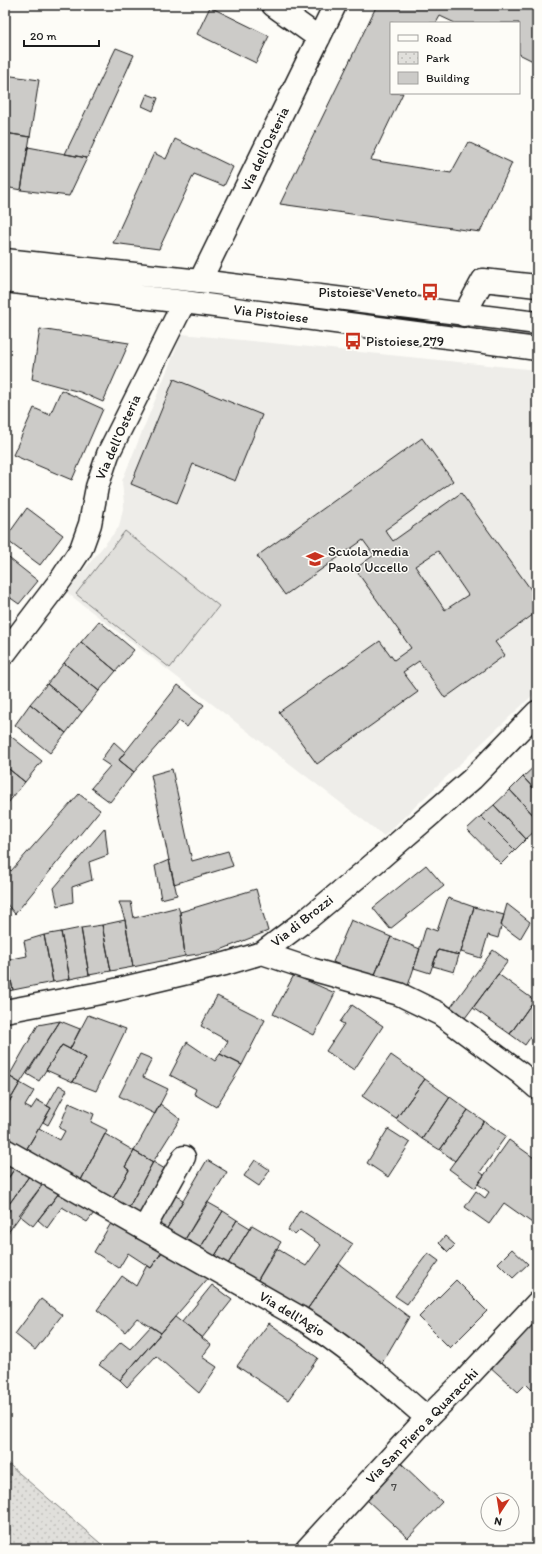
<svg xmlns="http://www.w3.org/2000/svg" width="542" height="1554" font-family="Itim,sans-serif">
<defs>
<pattern id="park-dots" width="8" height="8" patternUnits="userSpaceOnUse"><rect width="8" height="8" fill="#e0dfdb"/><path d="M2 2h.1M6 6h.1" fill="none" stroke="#c0bfbb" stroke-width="1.8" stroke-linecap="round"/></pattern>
</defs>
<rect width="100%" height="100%" fill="#fdfcf7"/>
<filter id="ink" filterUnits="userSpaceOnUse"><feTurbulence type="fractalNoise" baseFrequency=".025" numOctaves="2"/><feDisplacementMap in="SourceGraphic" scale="8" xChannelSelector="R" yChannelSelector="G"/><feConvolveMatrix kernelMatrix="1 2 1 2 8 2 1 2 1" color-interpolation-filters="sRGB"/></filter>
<g filter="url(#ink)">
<!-- built -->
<path fill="#eeede9" d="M182 334 537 370V691L384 836 66 592 119 527 124 504 122 481Z"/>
<!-- grass -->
<path fill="#e0dfdb" stroke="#7e7e7c" d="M125 531 219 606 170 668 76 594Z"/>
<!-- park -->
<path fill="url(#park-dots)" stroke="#7e7e7c" d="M5 1461 107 1549H5Z"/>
<!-- building -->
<path fill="#cccbc8" stroke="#1c1c1c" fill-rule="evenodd" d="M377 5H537V63L519 54V23H455L440 16 436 23H391V93H403L371 160 451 173 468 142 512 163 480 232 280 204Z
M210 7 269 36 256 63 197 34Z
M116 48 134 55 87 158 65 154Z
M5 75 39 80 30 137 5 133Z
M147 94 158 98 153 111 142 106Z
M5 133 30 137 21 190 5 187Z
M175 139 233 167 224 186 194 174 159 249 113 243 154 153 166 159Z
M28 147 87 158 69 196 21 190Z
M40 329 129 343 103 402 80 392 32 379Z
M174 379 262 415 235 481 193 464 177 503 131 484Z
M61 390 103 409 72 480 13 455 34 408 50 415Z
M422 438 453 481 385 530 393 541 461 493 537 598V612L495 642 505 655 445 698 419 661 403 672 418 692 317 764 279 712 380 641 394 660 411 648 355 569 374 555 363 540 285 595 257 556ZM438 551 468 595 445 610 415 566Z
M27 508 63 535 40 565 5 539Z
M5 555 38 581 19 604 5 594Z
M5 594 11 598 5 606Z
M99 621 134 650 116 671 81 642Z
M81 642 116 671 99 691 64 663Z
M64 663 99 691 82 712 47 684Z
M47 684 82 712 66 733 30 704Z
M178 685 204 705 187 727 179 721 134 772 119 760Z
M30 704 66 733 50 753 15 725Z
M8 734 42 761 25 782 5 766V737Z
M114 742 125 752 119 760 134 772 110 802 91 788 110 766 101 760Z
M537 764V792L523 777Z
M5 766 25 782 8 803 5 801Z
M172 769 192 861 228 851 233 866 174 884 151 775Z
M523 777 537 792V819L510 790Z
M510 790 537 819V829L526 839 494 805Z
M79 794 100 810 15 914 5 902V866L11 871Z
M494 805 526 839 515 850 481 816Z
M481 816 515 850 501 864 467 829Z
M105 828 108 855 89 862 92 880 72 887 73 902 58 906 54 888Z
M169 860 177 895 161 899 155 866Z
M426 865 444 886 390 929 373 908Z
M256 889 268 931 218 951 185 956 180 912Z
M448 898 474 907 461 952 459 955 438 950 430 973 414 968 426 927 437 931Z
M119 902H131L134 918 178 907 180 912 185 956 133 967 125 920Z
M507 904 530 922 520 939 501 925Z
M474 907 504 915 498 938 488 935 481 958 461 952Z
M125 920 133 967 111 971 102 925Z
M351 920 391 937 373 979 333 962Z
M102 925 111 971 89 975 81 928Z
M81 928 89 975 70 979 61 932Z
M61 932 70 979 53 982 44 935Z
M44 935 53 982 13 990 7 960 27 956 24 941Z
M391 937 420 949 406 992 373 979Z
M438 950 459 955 454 972 433 966Z
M493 950 508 961 465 1018 451 1007Z
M5 952 13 990 5 992Z
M498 974 534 1000 510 1034 473 1008Z
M294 975 335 993 314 1035 273 1014Z
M217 996 265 1020 242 1065 220 1054 228 1041 201 1026Z
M537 996V1028L525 1045 510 1034Z
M352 1005 383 1026 354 1070 326 1051 344 1024 340 1022Z
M88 1015 126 1029 96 1091 73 1082 86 1058 70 1049Z
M60 1021 80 1029 70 1049 62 1045 39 1081 27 1074Z
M60 1021 20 1083 9 1076 38 1025Z
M187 1042 215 1061 220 1054 242 1065 216 1107 194 1094 196 1089 170 1075Z
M62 1045 86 1058 73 1082 46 1070Z
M140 1054 152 1059 143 1077 168 1089 155 1114 119 1096Z
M391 1055 425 1079 396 1119 362 1096Z
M5 1074 20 1083 5 1109Z
M425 1079 450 1097 422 1139 396 1119Z
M20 1083 34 1091 25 1106 31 1109 37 1100 51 1108 23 1155 5 1144V1109Z
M59 1085 67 1090 48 1125 43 1122 51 1108 47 1106Z
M450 1097 468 1110 440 1150 422 1139Z
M69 1103 94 1114 91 1122 107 1130 80 1182 23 1155 39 1128 60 1140 65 1131 59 1128Z
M160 1104 180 1119 153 1162 134 1151Z
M468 1110 484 1121 455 1161 440 1150Z
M484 1121 506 1136 480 1172 484 1175 475 1188 449 1169Z
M388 1129 410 1143 388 1177 367 1163Z
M105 1134 134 1151 125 1167 129 1170 112 1200 80 1182Z
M509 1140 537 1160V1223L535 1225 504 1203 489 1224 465 1207 476 1191 485 1198 489 1192 478 1184Z
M134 1151 153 1162 128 1209 112 1200 129 1170 125 1167Z
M5 1159 17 1165 5 1183Z
M207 1160 227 1172 184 1241 166 1230Z
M255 1160 270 1170 259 1186 244 1176Z
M153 1162 172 1173 146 1219 128 1209Z
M17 1165 32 1172 7 1207 5 1206V1183Z
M32 1172 46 1180 7 1234 5 1233V1216L10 1210 7 1207Z
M46 1180 62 1189 33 1226 19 1215Z
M60 1192 94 1213 87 1222 62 1207 47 1228 38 1220Z
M169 1192 183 1200 166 1230 152 1222Z
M207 1202 223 1211 199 1250 184 1241Z
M300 1210 353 1244 306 1311 256 1283 276 1248 306 1266 321 1245 300 1230 295 1235 288 1230Z
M223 1211 237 1220 213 1259 199 1250Z
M114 1218 164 1249 151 1268 128 1253 119 1268 94 1252Z
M237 1220 250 1228 226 1267 213 1259Z
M252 1225 281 1242 256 1283 226 1267Z
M445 1236 455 1245 448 1252 439 1243Z
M164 1249 210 1276 161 1333 137 1318 125 1332 97 1310 122 1276 136 1286 147 1265 151 1268Z
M512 1249 528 1264 513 1278 498 1263Z
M428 1253 439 1261 407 1304 395 1296Z
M339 1264 409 1317 382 1363 306 1311Z
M456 1280 487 1311 450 1348 419 1317Z
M212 1285 232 1300 202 1338 182 1322Z
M41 1299 62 1315 35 1350 15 1334Z
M537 1313V1395L526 1384 518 1392 488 1365Z
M175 1317 211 1345 202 1357 217 1367 199 1393 156 1356 127 1387 120 1380Z
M269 1323 318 1358 288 1400 237 1366Z
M151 1326 161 1333 120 1380 99 1365 121 1342 130 1349Z
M401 1463 442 1502 408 1538 367 1500Z"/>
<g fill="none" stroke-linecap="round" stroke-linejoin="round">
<!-- street casing -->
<g stroke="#1c1c1c" stroke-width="25">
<path id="street" d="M273 5 319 38
M200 281 335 5
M464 315 483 280 537 286
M5 653 62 578 81 549 90 524 97 487 108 454 184 302
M262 953 307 968 399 994 440 1014 520 1073 537 1088
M5 1011 111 991 225 964 262 953 311 916 370 867 472 779 537 712
M5 1150 299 1317C346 1346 386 1382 427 1418
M144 1229 184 1157
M307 1549 427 1418 463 1382 537 1303"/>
</g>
<!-- primary casing -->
<g stroke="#1c1c1c" stroke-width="25">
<path id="primary" d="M5 260 200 281 537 323
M5 281 184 302 537 349"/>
</g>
<!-- street -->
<use href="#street" stroke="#fdfcf7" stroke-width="22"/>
<!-- primary -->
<use href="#primary" stroke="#fdfcf7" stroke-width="22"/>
</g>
</g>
<!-- icons -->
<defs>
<g id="bus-bare" transform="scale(1.38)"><path d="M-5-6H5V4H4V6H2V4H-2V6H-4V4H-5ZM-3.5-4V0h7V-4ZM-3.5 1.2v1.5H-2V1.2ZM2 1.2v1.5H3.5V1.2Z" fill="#c8321e" stroke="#fdfcf7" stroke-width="2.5" paint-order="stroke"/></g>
<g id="school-bare" transform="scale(1.38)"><path d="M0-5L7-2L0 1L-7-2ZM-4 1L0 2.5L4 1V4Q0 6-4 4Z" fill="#c8321e" stroke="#fdfcf7" stroke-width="2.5" paint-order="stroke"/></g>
</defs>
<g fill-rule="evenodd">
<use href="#bus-bare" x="430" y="292"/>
<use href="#bus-bare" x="353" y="341"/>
<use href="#school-bare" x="315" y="559"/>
</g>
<g text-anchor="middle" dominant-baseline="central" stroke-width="3" stroke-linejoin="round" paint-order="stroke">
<!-- number labels -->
<g font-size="12" fill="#484847">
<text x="394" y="1487">7</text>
</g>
<!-- street labels -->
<g font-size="14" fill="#1c1c1c" stroke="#fdfcf7">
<text transform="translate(265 149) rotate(-64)">Via dell'Osteria</text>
<text transform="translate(271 314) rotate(7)">Via Pistoiese</text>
<text transform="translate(118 437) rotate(-66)">Via dell'Osteria</text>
<text transform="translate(302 921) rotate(-38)">Via di Brozzi</text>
<text transform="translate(292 1314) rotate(31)">Via dell'Agio</text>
<text transform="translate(422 1426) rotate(-46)">Via San Piero a Quaracchi</text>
</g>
<!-- poi labels -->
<g font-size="14" fill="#1c1c1c" stroke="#fdfcf7" text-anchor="start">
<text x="417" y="292" text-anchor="end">Pistoiese Veneto</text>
<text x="366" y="341">Pistoiese 279</text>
<text x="328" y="551">Scuola media<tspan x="328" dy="16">Paolo Uccello</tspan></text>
</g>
</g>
<!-- margin -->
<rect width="542" height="1554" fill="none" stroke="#fdfcf7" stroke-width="20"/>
<rect x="10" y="10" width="522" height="1534" fill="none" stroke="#1c1c1c" stroke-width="1.5" filter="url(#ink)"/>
<!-- legend -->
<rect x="390" y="22" width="130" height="72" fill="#fdfcf7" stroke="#a3a29f"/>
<rect x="398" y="35" width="20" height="6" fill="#fdfcf7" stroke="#a3a29f"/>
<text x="426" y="42" font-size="12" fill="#1c1c1c">Road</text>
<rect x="398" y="52" width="20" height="12" fill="url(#park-dots)" stroke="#a3a29f"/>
<text x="426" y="62" font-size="12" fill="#1c1c1c">Park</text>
<rect x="398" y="72" width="20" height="12" fill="#cccbc8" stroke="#a3a29f"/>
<text x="426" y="82" font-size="12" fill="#1c1c1c">Building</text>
<!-- north arrow -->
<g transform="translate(500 1512) rotate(192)"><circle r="19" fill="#fdfcf7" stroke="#a3a29f"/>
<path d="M0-3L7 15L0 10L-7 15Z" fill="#c8321e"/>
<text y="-6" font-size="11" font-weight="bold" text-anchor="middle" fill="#1c1c1c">N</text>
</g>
<!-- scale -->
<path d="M24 40v6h75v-6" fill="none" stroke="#1c1c1c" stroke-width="2"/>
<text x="30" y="40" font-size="12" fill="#1c1c1c" stroke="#fdfcf7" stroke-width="3" paint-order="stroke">20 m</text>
</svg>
